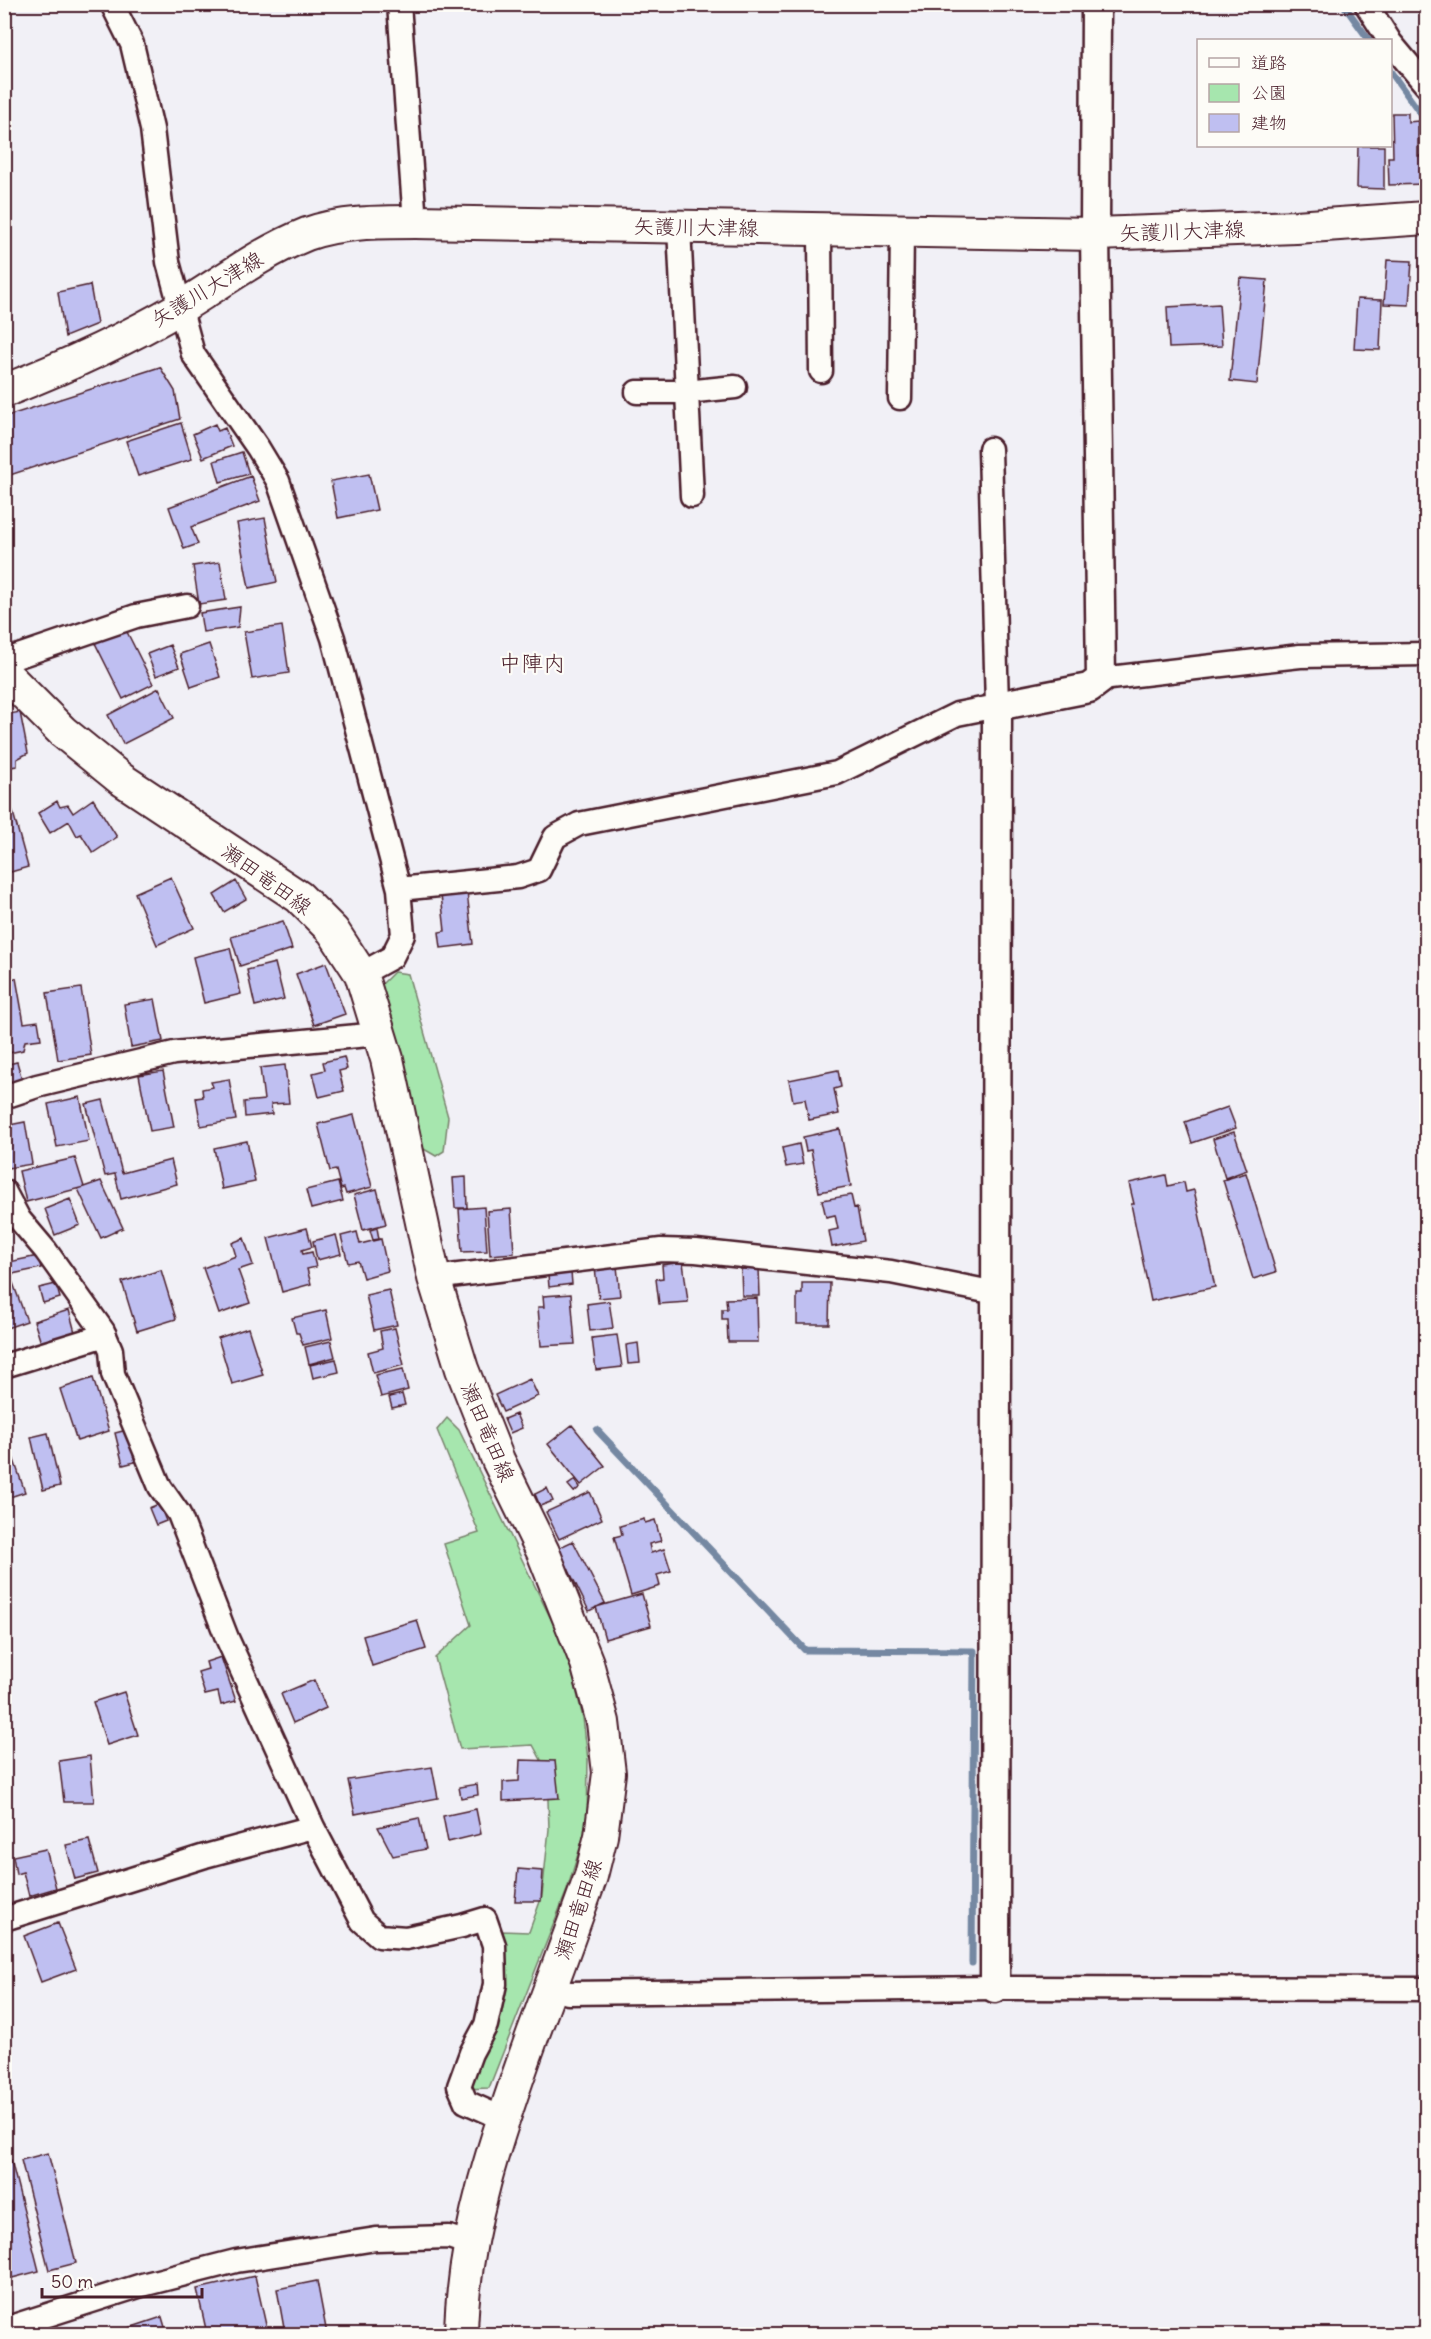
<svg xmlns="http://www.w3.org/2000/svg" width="1431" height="2339" font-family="Delius,'Klee One',sans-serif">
<rect width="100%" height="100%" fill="#f1f0f6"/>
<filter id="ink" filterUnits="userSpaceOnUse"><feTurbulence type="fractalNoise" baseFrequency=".0167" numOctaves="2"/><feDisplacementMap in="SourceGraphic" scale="12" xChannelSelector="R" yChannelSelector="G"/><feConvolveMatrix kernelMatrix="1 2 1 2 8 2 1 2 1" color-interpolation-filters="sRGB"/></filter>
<g filter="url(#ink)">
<!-- green -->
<path fill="#a6e6ae" stroke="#78826c" stroke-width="1.5" d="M394 972 408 974 448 1117 444 1151 436 1156 417 1145 381 985Z
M447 1418 459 1430 567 1652 583 1718 588 1760 587 1825 567 1890 489 2088 465 2089 482 2034 499 1931 529 1932 542 1896 549 1829 547 1771 533 1745 460 1749 435 1658 471 1625 444 1544 479 1533 437 1430Z"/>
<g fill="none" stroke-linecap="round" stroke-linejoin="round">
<!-- stream -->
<path stroke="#7488a2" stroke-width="7" d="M1343 4 1369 40
M1390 71 1426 121
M597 1430 805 1650 974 1651 972 1963"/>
</g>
<!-- building -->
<path fill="#bfbff1" stroke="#4a1f2b" stroke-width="1.5" d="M1392 113H1408V122L1418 121V156H1426V184L1389 185 1388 157H1393Z
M1358 146H1384V189L1357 188Z
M1387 260 1412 261 1409 305 1384 304Z
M1240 278 1267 280 1257 384 1230 381Z
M90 285 97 324 65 337 58 292Z
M1357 299 1382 300 1380 350 1354 349Z
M1219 304 1222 346 1169 348 1167 307Z
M160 367 175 391 180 419 4 477V417Z
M181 423 192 459 138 476 126 441Z
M215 424 218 431 225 428 232 446 203 458 193 434Z
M242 452 249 474 220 482 214 461Z
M369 474 377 510 338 518 331 481Z
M251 476 260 501 191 527 198 544 184 549 169 507Z
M265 518 277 582 249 588 237 523Z
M220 562 226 600 199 604 193 566Z
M240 607 238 627 203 632 200 613Z
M282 626 289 673 252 679 244 632Z
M125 628 153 684 123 699 95 643Z
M209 644 220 677 191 687 180 654Z
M170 645 179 667 156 676 147 654Z
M159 688 174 718 123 744 108 715Z
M20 712 28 753 17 759V766L4 768V715Z
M93 799 117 837 93 853 81 834 77 836 69 821 50 833 38 813 57 801 60 807 68 805 73 813Z
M11 805 28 867 4 874V807Z
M171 877 194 928 157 945 135 893Z
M236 881 246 899 224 912 214 895Z
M467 892 473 944 441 948 439 932 445 931 441 895Z
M283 921 292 949 240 966 231 937Z
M230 948 241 994 204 1003 193 957Z
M275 963 284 999 255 1006 247 970Z
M326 963 345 1014 314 1025 296 974Z
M16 978 24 1023 38 1021 41 1039 25 1041 23 1050 4 1054V980Z
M81 988 91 1055 58 1060 47 993Z
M155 999 163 1041 131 1047 124 1004Z
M344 1057 347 1069 339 1071 344 1091 319 1097 313 1073 325 1070 323 1062Z
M17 1062 23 1083 4 1088V1065Z
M285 1065 289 1103 271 1104 272 1114 245 1117 244 1102 264 1100 260 1068Z
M838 1070 841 1087 834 1089 839 1114 809 1120 805 1099 793 1101 789 1080Z
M163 1071 174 1127 150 1131 139 1075Z
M229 1079 236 1120 201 1126 196 1098 203 1097 202 1089 213 1087 211 1082Z
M80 1097 89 1141 57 1147 48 1104Z
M103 1100 122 1173 171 1160 177 1184 121 1199 115 1174 105 1176 86 1104Z
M1228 1107 1236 1128 1192 1143 1185 1122Z
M354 1115 372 1187 346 1194 344 1188 341 1189 336 1170 330 1171 318 1124Z
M25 1122 32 1164 8 1168 4 1150V1126Z
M840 1129 851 1186 819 1192 811 1150 806 1151 803 1137Z
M1234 1132 1247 1170 1225 1178 1213 1139Z
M247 1141 255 1182 222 1189 214 1148Z
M799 1144 803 1164 786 1167 782 1148Z
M75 1158 84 1187 26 1202 19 1171Z
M1246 1173 1276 1272 1253 1279 1223 1180Z
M1166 1175 1168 1186 1184 1182 1186 1192 1194 1190 1215 1287 1151 1301 1131 1204H1134L1129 1183Z
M466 1177 467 1208H455L453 1178Z
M101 1181 123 1228 101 1238 78 1189Z
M338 1182 343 1201 311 1209 306 1190Z
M377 1189 386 1224 363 1230 354 1195Z
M851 1195 854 1208 857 1207 863 1241 832 1247 829 1231 838 1229 835 1215 826 1217 822 1200Z
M70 1199 80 1225 55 1235 45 1209Z
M484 1207 487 1251 462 1252 459 1209Z
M511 1209 514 1253 490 1255 487 1211Z
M307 1228 312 1247 302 1250 303 1254 312 1252 316 1267 307 1269 311 1284 282 1292 268 1238Z
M377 1228 379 1239 373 1240 370 1230Z
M357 1232 360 1244 381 1239 388 1271 363 1278 358 1261 348 1263 341 1236Z
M336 1235 341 1254 317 1260 313 1241Z
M244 1238 253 1265 238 1270 250 1303 219 1314 203 1268 236 1256 232 1243Z
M38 1256 41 1268 12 1274 9 1262Z
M683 1262 688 1302 659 1304 656 1279 663 1278 662 1265Z
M617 1266 620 1296 599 1298 595 1269Z
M759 1268 760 1296H742L741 1269Z
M161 1270 176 1319 137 1331 122 1282Z
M571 1272 572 1284 549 1287 548 1275Z
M13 1283 27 1321 4 1329V1286Z
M802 1283H830L829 1324H797V1294H802Z
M56 1284 60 1298 43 1303 39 1288Z
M389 1290 397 1325 374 1330 366 1295Z
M571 1294 575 1344 541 1346 538 1307H544L543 1296Z
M757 1298 758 1342H728L727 1319H722V1309H727L726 1299Z
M609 1301 613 1328 590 1331 587 1304Z
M69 1310 76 1336 42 1346 34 1321Z
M326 1310 332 1338 303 1345 299 1333H296L292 1318Z
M248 1328 263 1375 232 1384 218 1338Z
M395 1328 404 1365 373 1373 368 1352 383 1348 380 1331Z
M617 1335 622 1367 596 1370 592 1338Z
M331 1341 335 1357 309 1364 305 1347Z
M638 1343 640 1363 628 1364 626 1345Z
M336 1359 339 1372 313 1378 310 1365Z
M403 1369 408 1390 381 1397 375 1375Z
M93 1378 109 1431 77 1441 60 1389Z
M530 1379 538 1396 503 1412 495 1395Z
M402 1394 405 1405 392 1408 389 1397Z
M516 1414 522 1428 510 1433 504 1419Z
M572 1425 605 1466 581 1485 548 1444Z
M127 1430 135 1462 123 1465 115 1433Z
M4 1431 25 1492 4 1499Z
M48 1433 60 1486 43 1490 31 1437Z
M575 1480 580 1487 574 1492 568 1485Z
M547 1488 553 1501 540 1506 535 1494Z
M590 1492 602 1519 559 1539 546 1512Z
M159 1504 166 1521 156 1525 149 1508Z
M644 1519 645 1523 655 1520 661 1541 649 1544 651 1553 664 1549 671 1571 657 1575 660 1586 631 1595 614 1537 622 1535 620 1526Z
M573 1541 605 1603 589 1611 558 1548Z
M642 1594 651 1626 605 1639 596 1607Z
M417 1620 426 1649 372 1666 363 1636Z
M221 1657 236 1701 221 1705 218 1692 205 1695 198 1672 208 1669 206 1662Z
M314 1680 326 1708 293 1723 281 1694Z
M124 1692 138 1735 107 1745 93 1702Z
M90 1756 94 1802H64L59 1761Z
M520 1760 555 1761 559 1798 503 1801V1782L519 1781Z
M432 1767 438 1798 355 1814 348 1780Z
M477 1784 478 1795 461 1798 459 1787Z
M476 1809 481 1834 448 1842 443 1816Z
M419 1818 426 1849 393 1856 378 1827Z
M89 1840 98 1873 75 1879 66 1845Z
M46 1849 56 1888 29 1896 23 1872 16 1874 13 1856Z
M518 1869 543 1871 541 1901H515Z
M58 1923 76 1969 41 1982 24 1936Z
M48 2153 76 2263 49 2270 21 2160Z
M11 2160 39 2271 12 2278 4 2249V2162Z
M255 2276 268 2334H207L197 2289Z
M317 2281 327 2334H285L277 2289Z
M162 2317 167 2334H122L120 2331Z"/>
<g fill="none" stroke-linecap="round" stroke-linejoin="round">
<!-- minor casing -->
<g stroke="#4a1f2b" stroke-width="27">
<path id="minor" d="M112 4 132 44 152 129 168 262 193 354 258 448 278 481 333 638 399 889 403 935 392 957 361 974
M399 4 415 222
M1366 4 1389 40
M1390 42 1426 85
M679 227 692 496
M820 230 821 371
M637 392H686L735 387
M900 398 902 231
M4 661 136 616 187 606
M1101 679 1300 656 1426 654
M399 889 518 877 539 870 555 837 579 824 837 773 957 714 997 706 990 449
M4 1097 37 1086 174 1053 379 1034
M4 1191 19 1219 46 1251 103 1331 111 1350 113 1374 160 1487 179 1514 227 1638 313 1827 362 1921 379 1936 406 1938 462 1926 485 1919 494 1945 495 1984 486 2025 471 2053 459 2086 466 2102 502 2118
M434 1278 661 1250 696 1251 891 1272 996 1293
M4 1366 105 1335
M4 1919 205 1856 313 1827
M551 1986 568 1993 995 1988 1426 1989
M4 2329 142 2285 236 2261 376 2239 449 2237 470 2244"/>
</g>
<!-- tertiary casing -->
<g stroke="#4a1f2b" stroke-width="33">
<path id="tertiary" d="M995 1988 997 706 1089 688 1101 679 1095 234 1096 4"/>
</g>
<!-- secondary casing -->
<g stroke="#4a1f2b" stroke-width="36">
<path id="secondary" d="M4 391C65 367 125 340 181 307 222 282 262 252 307 234 340 222 380 222 415 222L1095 234 1296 227 1426 218
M4 673 63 732 121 779 299 897 333 931 361 974 387 1059 434 1278 462 1369 498 1460 543 1552 587 1663 603 1722 609 1773 601 1836 591 1876C572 1929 553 1981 533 2034 498 2131 463 2231 461 2334"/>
</g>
<!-- minor -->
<use href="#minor" stroke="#fdfcf7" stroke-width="22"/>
<!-- tertiary -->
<use href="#tertiary" stroke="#fdfcf7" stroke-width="28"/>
<!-- secondary -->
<use href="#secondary" stroke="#fdfcf7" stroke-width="32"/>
</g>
</g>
<g text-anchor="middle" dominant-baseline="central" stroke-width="4.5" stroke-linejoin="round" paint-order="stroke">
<!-- street labels -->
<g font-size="21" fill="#4a1f2b" stroke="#fdfcf7">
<text transform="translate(696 227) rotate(1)">矢護川大津線</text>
<text transform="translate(1182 231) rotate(-2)">矢護川大津線</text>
<text transform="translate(207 289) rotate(-31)">矢護川大津線</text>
<text transform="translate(267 879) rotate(36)">瀬田竜田線</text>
<text transform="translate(488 1432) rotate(67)">瀬田竜田線</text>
<text transform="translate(578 1909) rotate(-71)">瀬田竜田線</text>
</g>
<!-- neighbourhood labels -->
<g font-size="22" fill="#4a1f2b" stroke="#fdfcf7">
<text x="532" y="663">中陣内</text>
</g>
</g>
<!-- margin -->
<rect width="1431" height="2339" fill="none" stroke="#fdfcf7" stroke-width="24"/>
<rect x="12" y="12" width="1407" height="2315" fill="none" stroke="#4a1f2b" stroke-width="2" filter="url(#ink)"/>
<!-- legend -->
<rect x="1197" y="39" width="195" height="108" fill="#fdfcf7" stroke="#b5a4a5" stroke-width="1.5"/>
<rect x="1209" y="58" width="30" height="9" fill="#fdfcf7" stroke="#b5a4a5" stroke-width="1.5"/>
<text x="1251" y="69" font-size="18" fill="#4a1f2b">道路</text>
<rect x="1209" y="84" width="30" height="18" fill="#a6e6ae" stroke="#b5a4a5" stroke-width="1.5"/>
<text x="1251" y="99" font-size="18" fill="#4a1f2b">公園</text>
<rect x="1209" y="114" width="30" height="18" fill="#bfbff1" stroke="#b5a4a5" stroke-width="1.5"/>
<text x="1251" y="129" font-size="18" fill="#4a1f2b">建物</text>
<!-- scale -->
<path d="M42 2288v9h160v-9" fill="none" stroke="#4a1f2b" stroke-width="3"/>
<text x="51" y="2288" font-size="18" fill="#4a1f2b" stroke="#fdfcf7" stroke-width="4.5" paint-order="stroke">50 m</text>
</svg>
